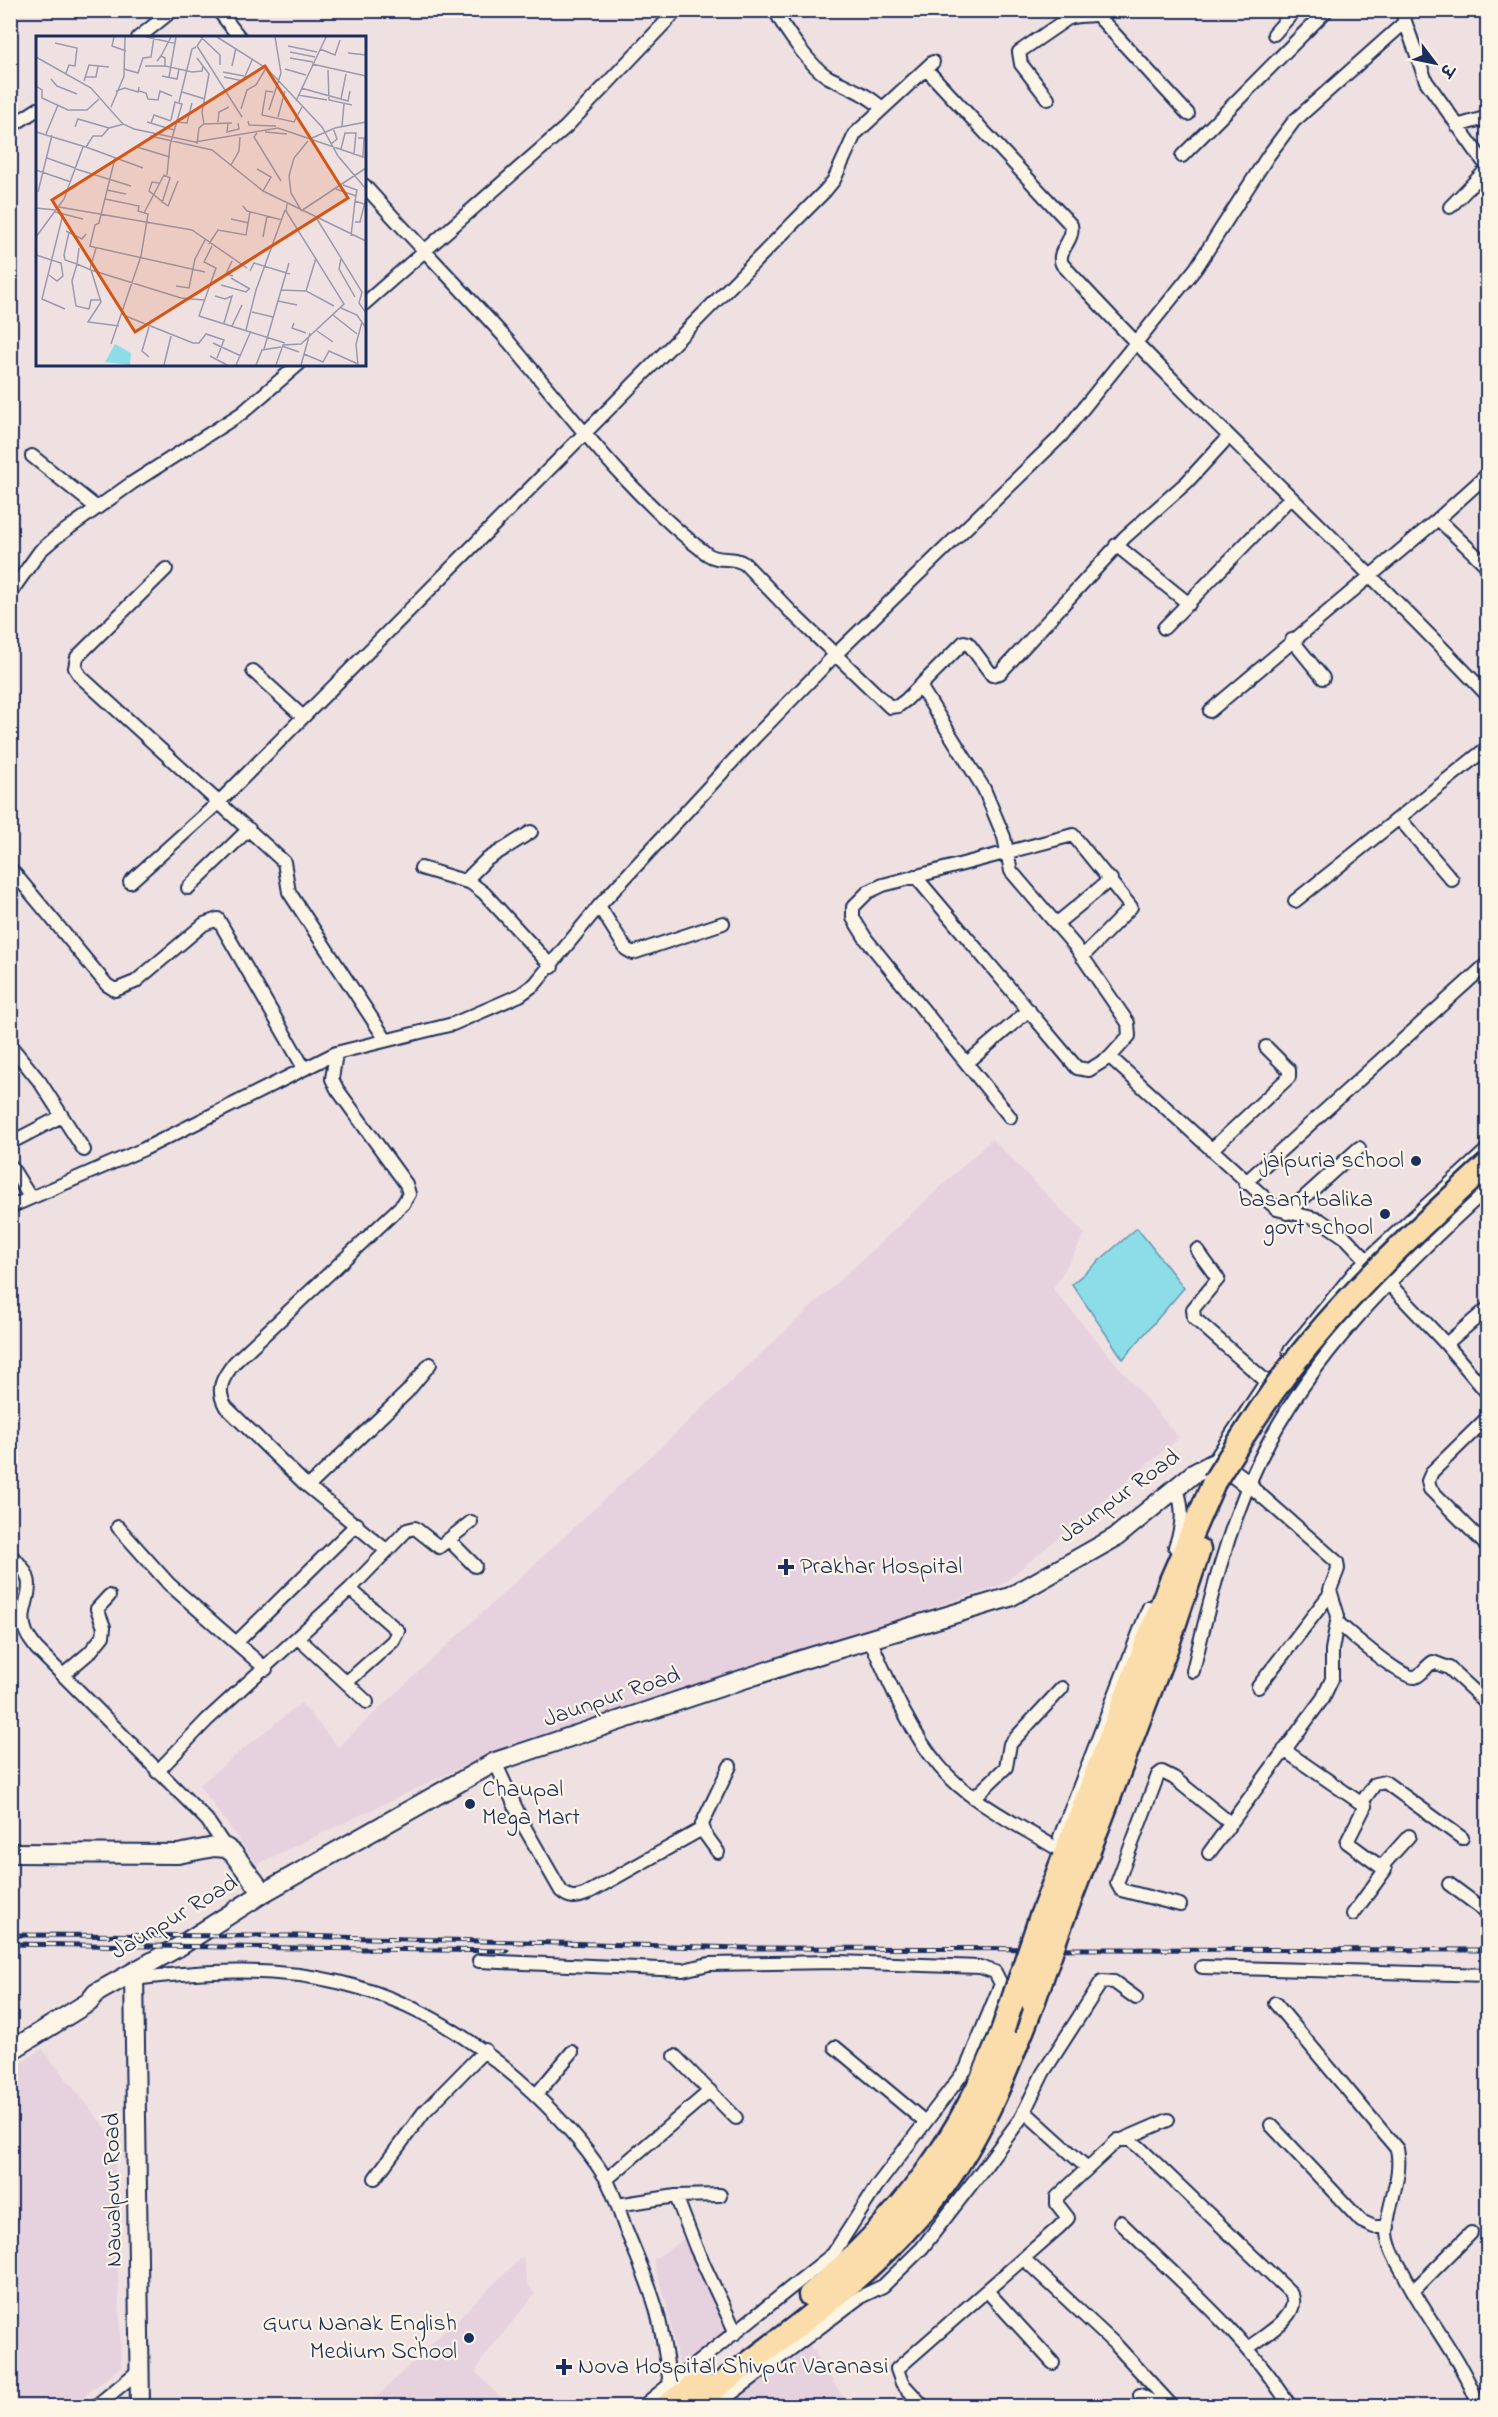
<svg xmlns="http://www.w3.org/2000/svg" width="1498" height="2417" font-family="'Indie Flower','Playpen Sans Deva',sans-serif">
<rect width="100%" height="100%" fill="#efe0e1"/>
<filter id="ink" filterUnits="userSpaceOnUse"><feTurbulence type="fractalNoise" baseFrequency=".0167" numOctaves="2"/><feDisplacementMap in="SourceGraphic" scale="12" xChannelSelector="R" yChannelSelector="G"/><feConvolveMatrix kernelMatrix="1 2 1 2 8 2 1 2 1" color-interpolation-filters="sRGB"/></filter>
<g filter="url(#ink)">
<!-- built -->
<path fill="#e6d1df" d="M992 1139 1085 1234 1053 1289 1179 1438 1001 1585 489 1754 257 1864 199 1785 301 1703 338 1747Z
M42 2049 114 2138 121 2367 71 2406H11V2069Z
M686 2238 736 2329 680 2373 667 2305 653 2260Z
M523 2256 527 2283 535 2294 483 2358 476 2372 508 2406H367Z
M808 2342 849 2406H720Z"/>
<!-- water -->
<path fill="#8ddde9" stroke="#5f97b1" stroke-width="1.5" d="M1137 1228 1184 1288 1123 1359 1072 1284Z"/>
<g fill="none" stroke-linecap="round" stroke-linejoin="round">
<!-- street casing -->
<g stroke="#1b2f5e" stroke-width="16">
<path id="street" d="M218 10 240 38
M775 10C784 29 812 69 830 78 848 87 867 94 882 108
M1307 10 1319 18
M1401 10 1426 81 1488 168 1450 207
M1098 16 1188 114
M1274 34 1295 10
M138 38 173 10
M926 69 1071 225C1075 241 1056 250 1062 264 1198 413 1349 548 1488 696
M1048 99 1021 64 1019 52 1067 19C1080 13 1093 19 1106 10
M1457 126 1488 117
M10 127 38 109
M1182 156 1327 10
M364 185C411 238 462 289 509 342 571 415 630 496 707 554 720 563 732 555 745 564L791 612 890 707 898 706 906 700 964 642 968 643 992 675 1000 673 1125 537 1187 482 1229 436
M364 304 566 127 677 10
M32 456 97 508
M1438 519 1488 567
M1116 545 1189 604
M166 569 77 657 75 668 81 677 284 862 289 892 386 1040
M10 593 40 551 55 538 132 483 242 413 299 364
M1164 628 1291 497
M1292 640 1323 678
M253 671 303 717
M1210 711 1438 519 1488 474
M1399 818 1452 880
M10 868 107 985 115 990 135 982 204 924 218 919 304 1068
M421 868 471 883 484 893 552 967
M915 876 1077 1068 1089 1070 1110 1057 1129 1036 1128 1023 1075 946 1011 871 1004 837 984 789 920 686
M465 881 486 860 531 832
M130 882 219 802 825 191 834 180 855 134 933 62
M188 888 249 829
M1295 901 1488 747
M599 906 626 949 633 953 723 923
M1056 924 1111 879
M10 1045 40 1082 84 1150
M336 1053 332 1079 337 1089 406 1184 409 1194 403 1204 235 1362C223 1377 215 1389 226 1407L304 1483 386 1550
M1110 1057 1277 1209 1320 1220 1346 1238 1446 1344 1488 1394
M967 1063 1029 1010
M1010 1117 866 939 853 918V907L868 892 883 885 1073 835 1131 907 1082 957
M10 1143 62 1116
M1211 1150 1289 1077V1070L1266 1047
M10 1165 30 1197
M1245 1183 1488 963
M10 1207 144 1149 336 1053 453 1024 520 995 535 984 599 906 755 737 836 654 1061 436 1196 268 1268 156 1294 121 1404 23
M1287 1213 1359 1148
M1197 1250 1218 1279 1193 1309 1194 1318 1267 1382
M1446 1344 1488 1308
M1289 1352 1357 1269 1488 1149
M1488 1417 1432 1472 1428 1481 1430 1489 1488 1547
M1212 1464 1264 1385
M309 1486 407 1392 430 1364
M118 1527 169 1584 266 1669
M450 1541 475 1566
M1175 1547C1183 1525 1184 1510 1177 1488
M10 1555C49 1586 14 1604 26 1632 28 1638 33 1643 36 1648L207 1820 226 1848
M1338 1623C1349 1633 1402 1679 1415 1677 1421 1676 1427 1665 1433 1662L1449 1668 1488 1704
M298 1638 367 1702
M870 1639C889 1682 909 1731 940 1767 970 1802 1017 1824 1056 1848
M237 1642 357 1524
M1193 1671C1210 1599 1228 1527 1260 1459 1310 1355 1403 1265 1488 1188
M63 1675 90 1652 103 1636 104 1627 97 1609 109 1596
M347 1682 393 1641 398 1631 350 1589
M1258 1687 1330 1594
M1284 1750 1365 1806 1347 1842 1385 1870 1353 1914
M495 1762 525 1828 561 1891C570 1899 576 1898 586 1894L702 1829
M157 1772 207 1720 350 1589 407 1530 415 1528 439 1547 471 1522
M974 1798 1006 1767 1010 1744 1062 1688
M1362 1802 1375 1784 1385 1782 1462 1838
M1060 1837 1149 1607
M718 1852 705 1834 702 1824 730 1766
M1209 1853 1323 1698 1332 1679V1650L1338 1616 1330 1590 1338 1569 1337 1562 1249 1485
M1382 1866 1409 1836
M1449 1884 1488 1913
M1180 1905 1121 1890 1117 1883 1158 1775 1162 1772 1174 1778 1230 1823
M479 1961 683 1970 709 1964 838 1962 980 1967 995 1972 1001 1984 966 2069 876 2187 833 2254 643 2406
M1202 1967 1488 1975
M134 1979C287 1959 398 1974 518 2079 551 2108 581 2139 605 2177 614 2192 619 2211 625 2227 636 2254 648 2281 656 2308 663 2333 666 2358 670 2384
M1275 2003 1397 2149C1404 2180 1382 2214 1388 2240 1391 2254 1400 2266 1406 2278 1429 2322 1462 2360 1479 2406
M835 2047 925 2122
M675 2056 736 2118
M536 2095 572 2052
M1024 2111 1086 2167
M1271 2125 1361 2221 1374 2227H1388
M1124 2139 1168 2120
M375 2178 424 2112 485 2050
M607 2179 710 2091
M676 2196 696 2248 736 2333
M617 2205 676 2196 720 2195
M1120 2222C1179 2280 1246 2335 1290 2406
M1025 2260 1116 2345 1172 2406
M1413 2291 1471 2233
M988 2292 1053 2363
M1140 2395 1161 2406
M96 2406 141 2369
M715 2406 860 2297 883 2286 922 2248 987 2164 1021 2118 1043 2073 1102 1981 1114 1982 1136 1998
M923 2406 902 2383 897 2369 1058 2228 1068 2218 1057 2204V2197L1118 2140H1130L1139 2147 1291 2293C1303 2315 1263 2336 1248 2348"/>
</g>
<!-- secondary casing -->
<g stroke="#1b2f5e" stroke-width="22">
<path id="secondary" d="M10 1853 178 1854 214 1847 226 1848 233 1853 263 1893
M134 1972 140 2406
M10 2051 89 2002 96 1993 180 1946 263 1893 495 1762 804 1659 1010 1597 1116 1537 1193 1474 1212 1464H1221L1249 1485"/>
</g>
<!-- highway casing -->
<g stroke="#1b2f5e" stroke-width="27">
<path id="highway" d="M1040 1919 1170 1583 1214 1482
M1060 1926 1169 1641 1199 1550
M810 2295C899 2221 962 2138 1003 2029
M666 2406 701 2380
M691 2406C773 2344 862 2284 929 2204 977 2147 1006 2073 1033 2003"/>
</g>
<!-- street -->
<use href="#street" stroke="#fcf5e5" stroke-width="12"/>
<!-- secondary -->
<use href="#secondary" stroke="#fcf5e5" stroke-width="18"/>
<!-- highway -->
<use href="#highway" stroke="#fbddab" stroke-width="22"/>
<!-- rail casing -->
<g stroke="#1b2f5e" stroke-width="5">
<path id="rail" d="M10 1935 297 1936 743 1948 1488 1950
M10 1944 507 1951"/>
</g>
<!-- rail -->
<use href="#rail" stroke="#fcf5e5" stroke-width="3" stroke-dasharray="9" stroke-linecap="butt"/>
<!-- highway-bridge casing -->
<g stroke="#1b2f5e" stroke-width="27" stroke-linecap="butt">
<path id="highway-bridge" d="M1214 1482C1244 1434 1274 1386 1310 1343 1364 1278 1426 1221 1488 1164
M1033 2003 1060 1926
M1003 2029 1040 1919"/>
</g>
<!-- highway-bridge -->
<use href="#highway-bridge" stroke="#fbddab" stroke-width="22"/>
</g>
</g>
<!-- markers -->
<g fill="#1b2f5e" stroke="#fcf5e5" stroke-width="2">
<circle cx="1416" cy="1161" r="6"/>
<circle cx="1385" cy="1214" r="6"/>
<path d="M783 1558h6v6h6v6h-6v6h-6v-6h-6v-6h6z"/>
<circle cx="470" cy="1804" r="6"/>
<circle cx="469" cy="2338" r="6"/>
<path d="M561 2358h6v6h6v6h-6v6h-6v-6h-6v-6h6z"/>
</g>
<g text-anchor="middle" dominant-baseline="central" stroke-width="4.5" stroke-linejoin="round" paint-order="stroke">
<!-- poi labels -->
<g font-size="24" fill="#1b2f5e" stroke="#fcf5e5" text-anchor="end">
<text x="1404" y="1161">jaipuria school</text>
<text x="1373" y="1200">basant balika<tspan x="1373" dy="28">govt school</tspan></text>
<text x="800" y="1567" text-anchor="start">Prakhar Hospital</text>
<text x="482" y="1790" text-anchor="start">Chaupal<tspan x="482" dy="28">Mega Mart</tspan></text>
<text x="457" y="2324">Guru Nanak English<tspan x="457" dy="28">Medium School</tspan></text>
<text x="578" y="2367" text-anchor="start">Nova Hospital Shivpur Varanasi</text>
</g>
<!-- street labels -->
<g font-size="24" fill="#1b2f5e" stroke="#fcf5e5">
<text transform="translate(1120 1497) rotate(-36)">Jaunpur Road</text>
<text transform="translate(612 1698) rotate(-19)">Jaunpur Road</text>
<text transform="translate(175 1918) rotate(-31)">Jaunpur Road</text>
<text transform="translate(114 2190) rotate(-91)">Nawalpur Road</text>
</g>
</g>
<!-- overview -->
<g transform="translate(36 36)">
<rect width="330" height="330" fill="#efe0e1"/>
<path d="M79 308 95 317 94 329 69 326Z" fill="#8ddde9"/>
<path fill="none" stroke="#9a99ad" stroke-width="1.5" d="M78 1 76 10 90 15M110 1 138 7M165 1 184 19V29M167 1 161 10 206 81M181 1 230 32 242 44 286 91 302 120 330 153M19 7 41 12 39 30 33 29 30 37M252 10 281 16M284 13 299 19 304 4M254 16 279 21M312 17 330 19M125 20 135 1M0 21 55 52 87 88 98 93 159 106 242 92 330 122M161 22 173 38 166 76 168 88M254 22 277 26M121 25 125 20 129 22V30L156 36 166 35 167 30M276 28 330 40M109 30H129M196 30 200 12M88 33 102 37 107 22 115 21 118 1M249 33 270 39M292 34 293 64 316 69M187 36 208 40M126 40 141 43 143 33M50 41H60L62 30M133 41 140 1M188 41 207 45 216 24M15 43 21 50 41 58M48 45 53 29 73 31M0 50 6 54V62L32 74H51L63 63M265 52 312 65 314 55M80 55 89 52 102 56 103 51M103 55 110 57 112 63 122 64 124 55 136 60M146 56 169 63M237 56 230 55 226 79 258 86 266 71M262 59 291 64M305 63 310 38M260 65 290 1M143 66 156 13 160 11M75 71 88 40 89 1M205 73 211 54 220 49 230 32M233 74 245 37 239 1M242 81 249 55M212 85 213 89 240 90M111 86 138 94M141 86 151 87 156 67M182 86 183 76 193 71M115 87 118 79 135 85M192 87 191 96 203 93 202 87M306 90 308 68M39 91 42 83 73 92M0 96 50 111 57 100H66L73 92 88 88M229 96 251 98M221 97 218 101 245 145M10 98 22 69M114 100 176 114 227 155 330 205M276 102 299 92 330 86M322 102H328L327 120M161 108 163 92 168 88 196 87M295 108 301 103 297 92M50 111 107 132M101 111 134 121M305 113 309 97H320L318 118M11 122 39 132M195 129 203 115 204 101M40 133 95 150M221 133 235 141 227 155M0 134 35 146M131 139 134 109 146 68 139 66 135 84M123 147 116 146 113 155 132 170 142 145M307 149 321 154 319 165 328 168M300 153 320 160M71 154 90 158M2 156 16 99M69 163 103 170 102 175 112 178 105 220 75 308M207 170 211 175 246 184M23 171 156 194 211 232M0 172 20 174M265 174 255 157 253 140 258 122 272 105M265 175 330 132M19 176 47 183M108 177 128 139 134 142 126 167M27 178 6 263 29 273M195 183 213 187M281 183 326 256 323 267 330 277M319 186H324L330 162M30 195 46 203 50 198M33 196 28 219 29 224 41 228 36 245 40 270 53 273M315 200 319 165M0 201 28 163 47 111M227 201 231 180M173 208 182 194 210 199 214 176M53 210 169 236M54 210 59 189 63 187 79 122M176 210 168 226 180 232 163 280 249 307M43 212 41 228 55 234 145 262 168 264M0 219 25 227 27 240 21 245 13 239M280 222 270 255 298 270M305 223 303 233 319 261M196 225 190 238 197 240M54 233 60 212M55 234 65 266 52 286 83 290M214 235 218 227 254 238M195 242 214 253M185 249 210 256 214 252M140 250 153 252 159 223 169 204M245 254 270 255M179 260 189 263 196 260 188 287M242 265 261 269M305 272 321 279 330 292M53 273 55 264H64M216 276 237 281M87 279 157 307H163L170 298 188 304 181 322M297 279 321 298M258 287 256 292 270 297M196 290 206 269M113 291 106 315 113 321M210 294 220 254 249 174M281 295 297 306M177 307 205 320M246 310 263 316M228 313 253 227M268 318 287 326 293 315 322 328M174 320 191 329M128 329 135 300M200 329 215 295M220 329 226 314 245 311M240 329 247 309 265 308 308 268 250 175 251 168M265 329 274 297M322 329 320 308 326 286"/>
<path fill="#d45514" fill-opacity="0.15" stroke="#d45514" stroke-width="3" d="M229 30 312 162 99 296 16 164Z"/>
<rect width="330" height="330" fill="none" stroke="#1b2f5e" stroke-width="3"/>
</g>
<!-- margin -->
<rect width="1498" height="2417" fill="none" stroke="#fcf5e5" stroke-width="36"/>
<rect x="18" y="18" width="1462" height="2381" fill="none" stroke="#1b2f5e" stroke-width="2" filter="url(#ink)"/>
<!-- north arrow -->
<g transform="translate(1435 63) rotate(122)" stroke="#fcf5e5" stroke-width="4.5" paint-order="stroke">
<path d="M0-4.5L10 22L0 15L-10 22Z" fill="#1b2f5e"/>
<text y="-9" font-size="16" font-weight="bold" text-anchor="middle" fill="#1b2f5e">उ</text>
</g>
</svg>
